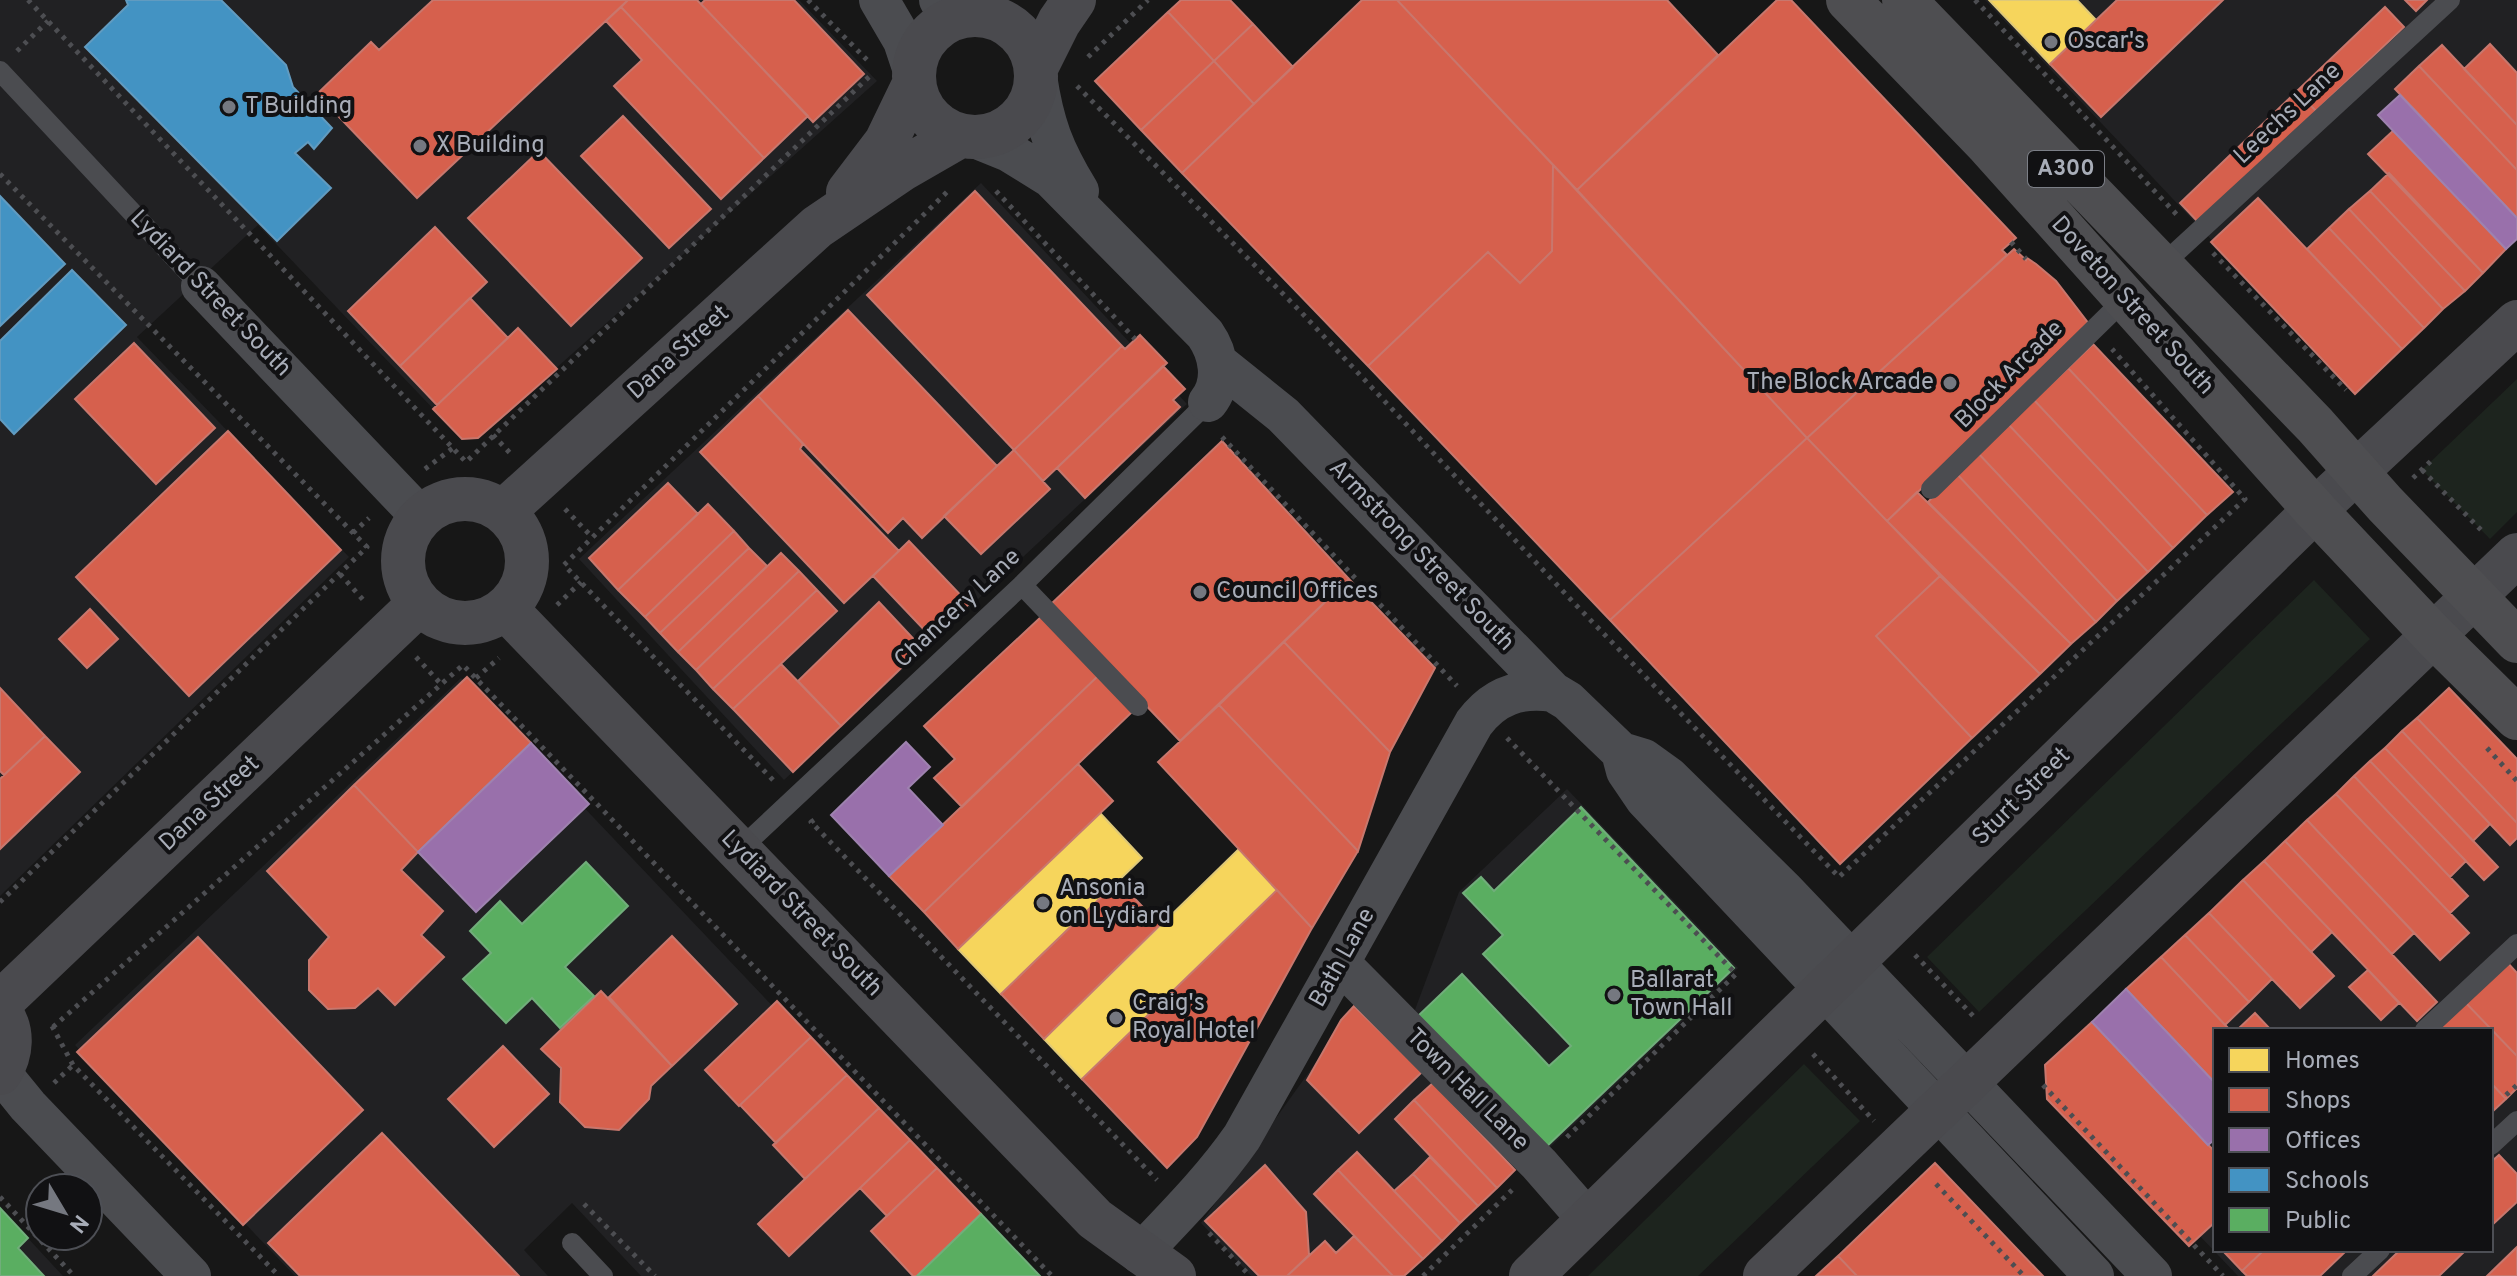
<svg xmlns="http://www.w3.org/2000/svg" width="2517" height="1276" font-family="Overpass,sans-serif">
<rect width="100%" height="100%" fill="#171717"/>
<!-- built -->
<path fill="#212123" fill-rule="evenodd" d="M0 0H799L877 81 478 438 462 439 258 225 137 337 349 557 0 896Z
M1985 0H2517V212L2342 378Z
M981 183 1187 404 784 780 579 559Z
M461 678 1029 1276H641L572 1203 524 1250 548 1276H295L75 1045Z
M2455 709 2517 775V1276H2238L2056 1085ZM2215 1030H2491V1250H2215Z
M1567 789 1738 968 1544 1153 1413 1015 1459 892Z
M1362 998 1519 1161 1397 1276H1251L1201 1223Z
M0 1208 63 1276H0Z"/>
<!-- green -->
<path fill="#1d241e" d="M2517 379V512L2490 539 2422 470Z
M2314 580 2370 639 1979 1012 1927 957Z
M1804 1064 1860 1121 1698 1276H1588Z"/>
<!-- homes -->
<path fill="#f6d55c" stroke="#dfc978" stroke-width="2" d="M1989 0H2077L2096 20 2050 64Z
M1100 813 1142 858 1001 994 958 949Z
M1239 849 1277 890 1082 1079 1044 1039Z"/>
<!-- shops -->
<path fill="#d6604d" stroke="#c8776d" stroke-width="2" d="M433 0H628L417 198 317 94 371 42 379 50Z
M628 0H697L808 116 764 158 621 7Z
M705 0H794L864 74 813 122 701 4Z
M1181 0H1230L1253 24 1214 61 1168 12Z
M1362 0H1397L1553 165 1552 251 1520 283 1488 252 1368 366 1182 173Z
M1397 0H1667L1718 55 1577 190Z
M1777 0H1791L2016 238 2002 250 2007 255 1807 438 1577 190Z
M2117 0H2223L2101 117 2050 64Z
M2405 0H2427L2416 11Z
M621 7 764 158 721 199 614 86 642 60 606 21Z
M2385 7 2404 27 2316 111 2297 91Z
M1168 12 1214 61 1141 130 1095 81Z
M1253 24 1293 67 1254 104 1214 61Z
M2490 44 2517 73V125L2464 69Z
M2442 45 2517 125V170L2419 66Z
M1214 61 1254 104 1182 173 1141 130Z
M2419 66 2517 170V218L2395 89Z
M2297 91 2316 111 2199 223 2180 203Z
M623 116 711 209 669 248 581 156Z
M2394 130 2506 249 2483 273 2368 154Z
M539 151 642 258 571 326 468 218Z
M1553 165 1807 438 1610 620 1368 366 1488 252 1520 283 1552 251Z
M2389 173 2483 273 2465 291 2370 191Z
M975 191 1122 346 1014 450 867 295Z
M2370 191 2465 291 2443 309 2349 209Z
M2258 198 2402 349 2355 394 2211 242Z
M2349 209 2443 309 2424 328 2329 228Z
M435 227 487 282 400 366 348 311Z
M2329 228 2424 328 2402 349 2307 249Z
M2014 249 2026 260 2027 258 2036 264 2056 281 2092 328 1887 521 1807 438Z
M470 298 508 338 437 405 400 366Z
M848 310 997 466 922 538 903 518 888 533 758 396Z
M518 328 557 369 478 438 462 439 433 409Z
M1140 335 1167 363 1043 481 1014 450 1122 346 1125 349Z
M134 343 215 428 156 484 75 399Z
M2093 344 2233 492 2207 515 2068 368Z
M1163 366 1185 389 1173 400 1180 407 1085 498 1057 468Z
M2068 368 2207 515 2173 548 2034 400Z
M758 396 803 444 800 449 899 551 844 603 700 452Z
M2034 400 2173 548 2148 572 2008 424Z
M2008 424 2148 572 2117 601 1978 453Z
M228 431 341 550 189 696 76 577Z
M1807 438 1940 576 1876 636 1972 738 1840 864 1610 620Z
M1222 441 1349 579 1180 741 1050 605Z
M1014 450 1050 489 981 554 944 516Z
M1978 453 2117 601 2096 622 1956 473Z
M1956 473 2096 622 2071 644 1928 502Z
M668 483 698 514 618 590 589 558Z
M1917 492 2071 644 2040 674 1887 521Z
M708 504 734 531 645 617 618 590Z
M734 531 749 548 660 633 645 617Z
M909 541 969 604 932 638 873 576Z
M749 548 767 566 678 652 660 633Z
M781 553 799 571 696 670 678 652Z
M799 571 817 590 713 689 696 670Z
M1940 576 2040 674 1972 738 1876 636Z
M1349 579 1435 668 1390 752 1284 642Z
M817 590 837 611 733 709 713 689Z
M879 602 922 648 841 726 798 681Z
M90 609 118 639 87 668 59 639Z
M1041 617 1098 676 962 807 934 778 955 759 924 726Z
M1284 642 1390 752 1358 851 1219 705Z
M781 664 841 726 793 772 733 709Z
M1098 676 1132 712 924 912 889 876Z
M467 677 531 743 418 852 354 785Z
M0 688 45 736 4 775 0 771Z
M2449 688 2517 759V823L2417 718Z
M1219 705 1358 851 1312 928 1158 762Z
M2417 718 2517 823V838L2510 845 2402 731Z
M2402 731 2490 824 2473 841 2385 748Z
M45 736 80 772 0 849V779Z
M2385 748 2498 867 2484 880 2370 761Z
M2370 761 2466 861 2450 877 2354 776Z
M1078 764 1113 801 958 949 924 912Z
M2354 776 2468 896 2450 913 2336 794Z
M354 785 418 852 401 870 443 911 421 935 444 957 395 1005 378 988 355 1008 328 1009 309 990V960L329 937 267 871Z
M2336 794 2469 933 2440 960 2307 820Z
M2307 820 2414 933 2392 954 2285 841Z
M2285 841 2437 1002 2417 1021 2264 861Z
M2264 861 2332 932 2311 952 2243 880Z
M2243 880 2334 976 2300 1008 2209 913Z
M1118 881 1160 925 1044 1039 1001 994Z
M1277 890 1312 928 1197 1137 1167 1168 1082 1079Z
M2209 913 2272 979 2249 1002 2185 935Z
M2185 935 2249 1002 2225 1025 2161 957Z
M672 936 737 1004 672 1066 609 997Z
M198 937 363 1110 243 1225 77 1052Z
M2161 957 2230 1030H2215V1083L2126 989Z
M2506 961 2517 973V1056L2464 1001Z
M2368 970 2399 1003 2381 1020 2349 987Z
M601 991 672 1066 651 1086 649 1099 619 1130 585 1127 560 1102 561 1068 541 1049Z
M777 1001 811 1037 739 1106 705 1070Z
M2464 1001 2517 1056V1088L2506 1099 2491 1083V1030H2441L2438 1026Z
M1354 1006 1422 1072 1359 1133 1307 1080 1341 1020Z
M2255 1013 2271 1030H2237Z
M2092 1022 2215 1152V1222L2189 1246 2047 1099 2045 1065Z
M811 1037 847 1075 776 1143 740 1105Z
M503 1046 549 1094 494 1147 448 1099Z
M847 1075 879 1108 805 1179 773 1145Z
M1433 1083 1515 1170 1497 1188 1414 1100Z
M2491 1083 2506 1099 2491 1113Z
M1414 1100 1497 1188 1478 1206 1395 1119Z
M879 1108 910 1140 789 1256 758 1224Z
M382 1133 519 1276H300L268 1243Z
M910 1140 937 1168 887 1216 860 1188Z
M1357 1152 1442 1241 1423 1259 1338 1170Z
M2499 1155 2517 1174V1202L2491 1226V1162Z
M1430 1157 1478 1206 1460 1223 1413 1174Z
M1935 1163 2043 1276H1857L1838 1256Z
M1265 1165 1306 1212 1309 1255 1287 1276H1259L1205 1221Z
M937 1168 981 1214 917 1276H913L871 1231Z
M1338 1170 1423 1259 1404 1276H1393L1314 1194Z
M1413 1174 1460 1223 1442 1241 1394 1191Z
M1354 1236 1393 1276H1287L1325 1241 1336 1253Z
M2517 1247V1276H2487Z
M2222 1250H2264L2242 1271Z
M2264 1250H2347L2320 1276H2247L2242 1271Z
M2400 1250H2466L2439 1276H2373Z
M1838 1256 1857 1276H1816Z"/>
<!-- offices -->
<path fill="#9970ab" stroke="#9e82af" stroke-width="2" d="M2400 95 2517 218V239L2506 249 2378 115Z
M906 742 930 767 908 788 943 825 889 876 831 815Z
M531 743 589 804 476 912 418 852Z
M2126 989 2215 1083V1139L2208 1145 2092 1022Z"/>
<!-- schools -->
<path fill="#4393c3" stroke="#619bc0" stroke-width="2" d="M126 0H221L286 65 293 87 332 128 314 149 308 142 295 153 331 188 277 241 85 47 128 5Z
M0 196 65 264 0 326Z
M72 270 126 325 14 434 0 419V341Z"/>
<!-- public -->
<path fill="#5aae61" stroke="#71ae7b" stroke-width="2" d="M1581 807 1734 968 1544 1149 1418 1016 1462 974 1549 1066 1571 1046 1483 954 1503 935 1463 893 1481 877 1494 891Z
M586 862 628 906 565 967 594 996 560 1028 532 998 506 1023 463 979 491 953 470 931 500 901 522 924Z
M0 1208 28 1238 18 1248 44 1276H0Z
M981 1214 1040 1276H917Z"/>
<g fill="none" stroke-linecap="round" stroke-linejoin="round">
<!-- path -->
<path stroke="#4d4e52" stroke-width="5" stroke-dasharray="4 6" stroke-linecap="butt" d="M28 0 466 462 873 73
M808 0 870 63
M1975 0 2178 216
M17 51 48 21
M1088 57 1148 0
M1077 86 1300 311 1575 604 1839 877 2245 499 2112 349
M0 174 367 547 0 902
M996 191 1135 339
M2011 242 2026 259
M2213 253 2346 390
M493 435 510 453
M1222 437 1457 686
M425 469 453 448
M2422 470 2485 534
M2413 478 2432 460
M565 509 592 537
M353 533 369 518
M340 574 366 603
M557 605 581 582
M416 657 441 684
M476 678 499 658
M1507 738 1736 974 1565 1139
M2487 748 2517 781
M773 780 564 565 947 192
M814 820 811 822 1157 1180
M1915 955 1977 1020
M52 1026 73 1065 279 1276
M53 1027 463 665 1052 1276
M1813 1054 1874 1121
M54 1083 73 1065
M2043 1085 2223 1276
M2506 1095 2517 1085
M1936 1184 2024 1276
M0 1197 74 1276
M584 1204 655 1276
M1209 1233 1250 1276
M1423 1276 1512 1190"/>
<!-- lane -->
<path stroke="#4b4c50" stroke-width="20" d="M0 71 201 286
M2161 266 2450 0
M1931 489 2126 298
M1022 585 1138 706
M739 850 1022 585 1208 402
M2425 1030 2517 944
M2491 1145 2517 1121
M572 1243 603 1276
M2352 1276 2380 1250"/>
<!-- street -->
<path stroke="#4b4c50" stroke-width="40" d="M879 0 903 41 914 74
M939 0 971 14
M1037 76C1044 124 1054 150 1079 191
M972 137 1009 152 1051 178 1205 334C1219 354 1224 382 1208 402
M201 286 421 517
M1217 362 1283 415 1553 692 1568 701 1621 752 1644 759 1669 777 1785 891 2152 1276
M1621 752 1626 771 1645 799 2094 1276
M1341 964 1539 1164 1588 1220
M1 1073 28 1106 191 1276
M1140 1254C1176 1216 1212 1180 1242 1137L1474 723C1494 696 1520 687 1553 692"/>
<!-- secondary -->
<path stroke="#4a4a4e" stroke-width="44" d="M914 76a61 61 0 1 1 122 0a61 61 0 1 1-122 0Z
M1036 68 1059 22 1074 0
M848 192 886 142 914 84
M403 561a62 62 0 1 1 124 0a62 62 0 1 1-124 0Z
M504 511 817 227 901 170 960 136
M506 609 1095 1219 1174 1276
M0 1003 419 604
M0 1011C14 1031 12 1053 0 1073
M1531 1276 2315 510 2517 322
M1765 1276 2517 555"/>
<!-- highway -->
<path stroke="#4e4e51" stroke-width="44" d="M1848 0 1988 145 2315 510 2434 636 2517 718
M1904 0 2315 425 2385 504 2517 641"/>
</g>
<!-- markers -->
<g fill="#757880" stroke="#111113" stroke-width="3">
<circle cx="2051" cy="42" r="8"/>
<circle cx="229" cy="107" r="8"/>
<circle cx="420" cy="146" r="8"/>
<circle cx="1950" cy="383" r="8"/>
<circle cx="1200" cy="592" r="8"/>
<circle cx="1043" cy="903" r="8"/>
<circle cx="1614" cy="995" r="8"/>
<circle cx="1116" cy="1018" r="8"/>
</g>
<g text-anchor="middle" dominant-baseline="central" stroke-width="8" stroke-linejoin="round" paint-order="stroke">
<!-- shield labels -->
<rect fill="#111113" stroke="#7b7e86" stroke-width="2" x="2028" y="151" width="76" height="36" rx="6"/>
<g font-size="22" font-weight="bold" fill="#a8adb8">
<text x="2066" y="169">A300</text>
</g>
<!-- poi labels -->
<g font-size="24" fill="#a8adb8" stroke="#111113" text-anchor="start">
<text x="2067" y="42">Oscar's</text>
<text x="245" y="107">T Building</text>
<text x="436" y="146">X Building</text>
<text x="1934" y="383" text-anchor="end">The Block Arcade</text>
<text x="1216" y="592">Council Offices</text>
<text x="1059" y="889">Ansonia<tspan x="1059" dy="28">on Lydiard</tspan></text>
<text x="1630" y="981">Ballarat<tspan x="1630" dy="28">Town Hall</tspan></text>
<text x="1132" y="1004">Craig's<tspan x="1132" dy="28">Royal Hotel</tspan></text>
</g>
<!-- street labels -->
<g font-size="24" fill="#a8adb8" stroke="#111113">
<text transform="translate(2288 114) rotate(-43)">Leechs Lane</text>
<text transform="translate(210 294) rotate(46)">Lydiard Street South</text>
<text transform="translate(2132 306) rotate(48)">Doveton Street South</text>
<text transform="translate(679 353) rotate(-42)">Dana Street</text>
<text transform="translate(2010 375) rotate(-45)">Block Arcade</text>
<text transform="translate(1421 556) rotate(46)">Armstrong Street South</text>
<text transform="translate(958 609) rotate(-43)">Chancery Lane</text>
<text transform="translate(2022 797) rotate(-45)">Sturt Street</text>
<text transform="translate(210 804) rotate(-43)">Dana Street</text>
<text transform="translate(801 914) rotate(46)">Lydiard Street South</text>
<text transform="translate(1343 958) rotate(-61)">Bath Lane</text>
<text transform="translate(1467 1090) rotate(45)">Town Hall Lane</text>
</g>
</g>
<!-- legend -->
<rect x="2213" y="1028" width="280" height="224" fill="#111113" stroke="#4d4f55" stroke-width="2"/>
<rect x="2229" y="1048" width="40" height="24" fill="#f6d55c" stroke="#4d4f55" stroke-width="2"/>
<text x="2285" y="1068" font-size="24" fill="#a8adb8">Homes</text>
<rect x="2229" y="1088" width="40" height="24" fill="#d6604d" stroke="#4d4f55" stroke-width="2"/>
<text x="2285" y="1108" font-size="24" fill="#a8adb8">Shops</text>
<rect x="2229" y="1128" width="40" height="24" fill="#9970ab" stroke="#4d4f55" stroke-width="2"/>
<text x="2285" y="1148" font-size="24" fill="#a8adb8">Offices</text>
<rect x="2229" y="1168" width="40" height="24" fill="#4393c3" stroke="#4d4f55" stroke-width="2"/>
<text x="2285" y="1188" font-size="24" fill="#a8adb8">Schools</text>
<rect x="2229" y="1208" width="40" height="24" fill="#5aae61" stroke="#4d4f55" stroke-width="2"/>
<text x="2285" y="1228" font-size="24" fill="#a8adb8">Public</text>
<!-- north arrow -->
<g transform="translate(64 1212) rotate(128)"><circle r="38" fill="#111113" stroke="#4d4f55" stroke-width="2"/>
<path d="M0-6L14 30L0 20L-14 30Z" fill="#757880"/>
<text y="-12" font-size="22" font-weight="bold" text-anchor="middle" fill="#a8adb8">N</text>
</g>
</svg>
